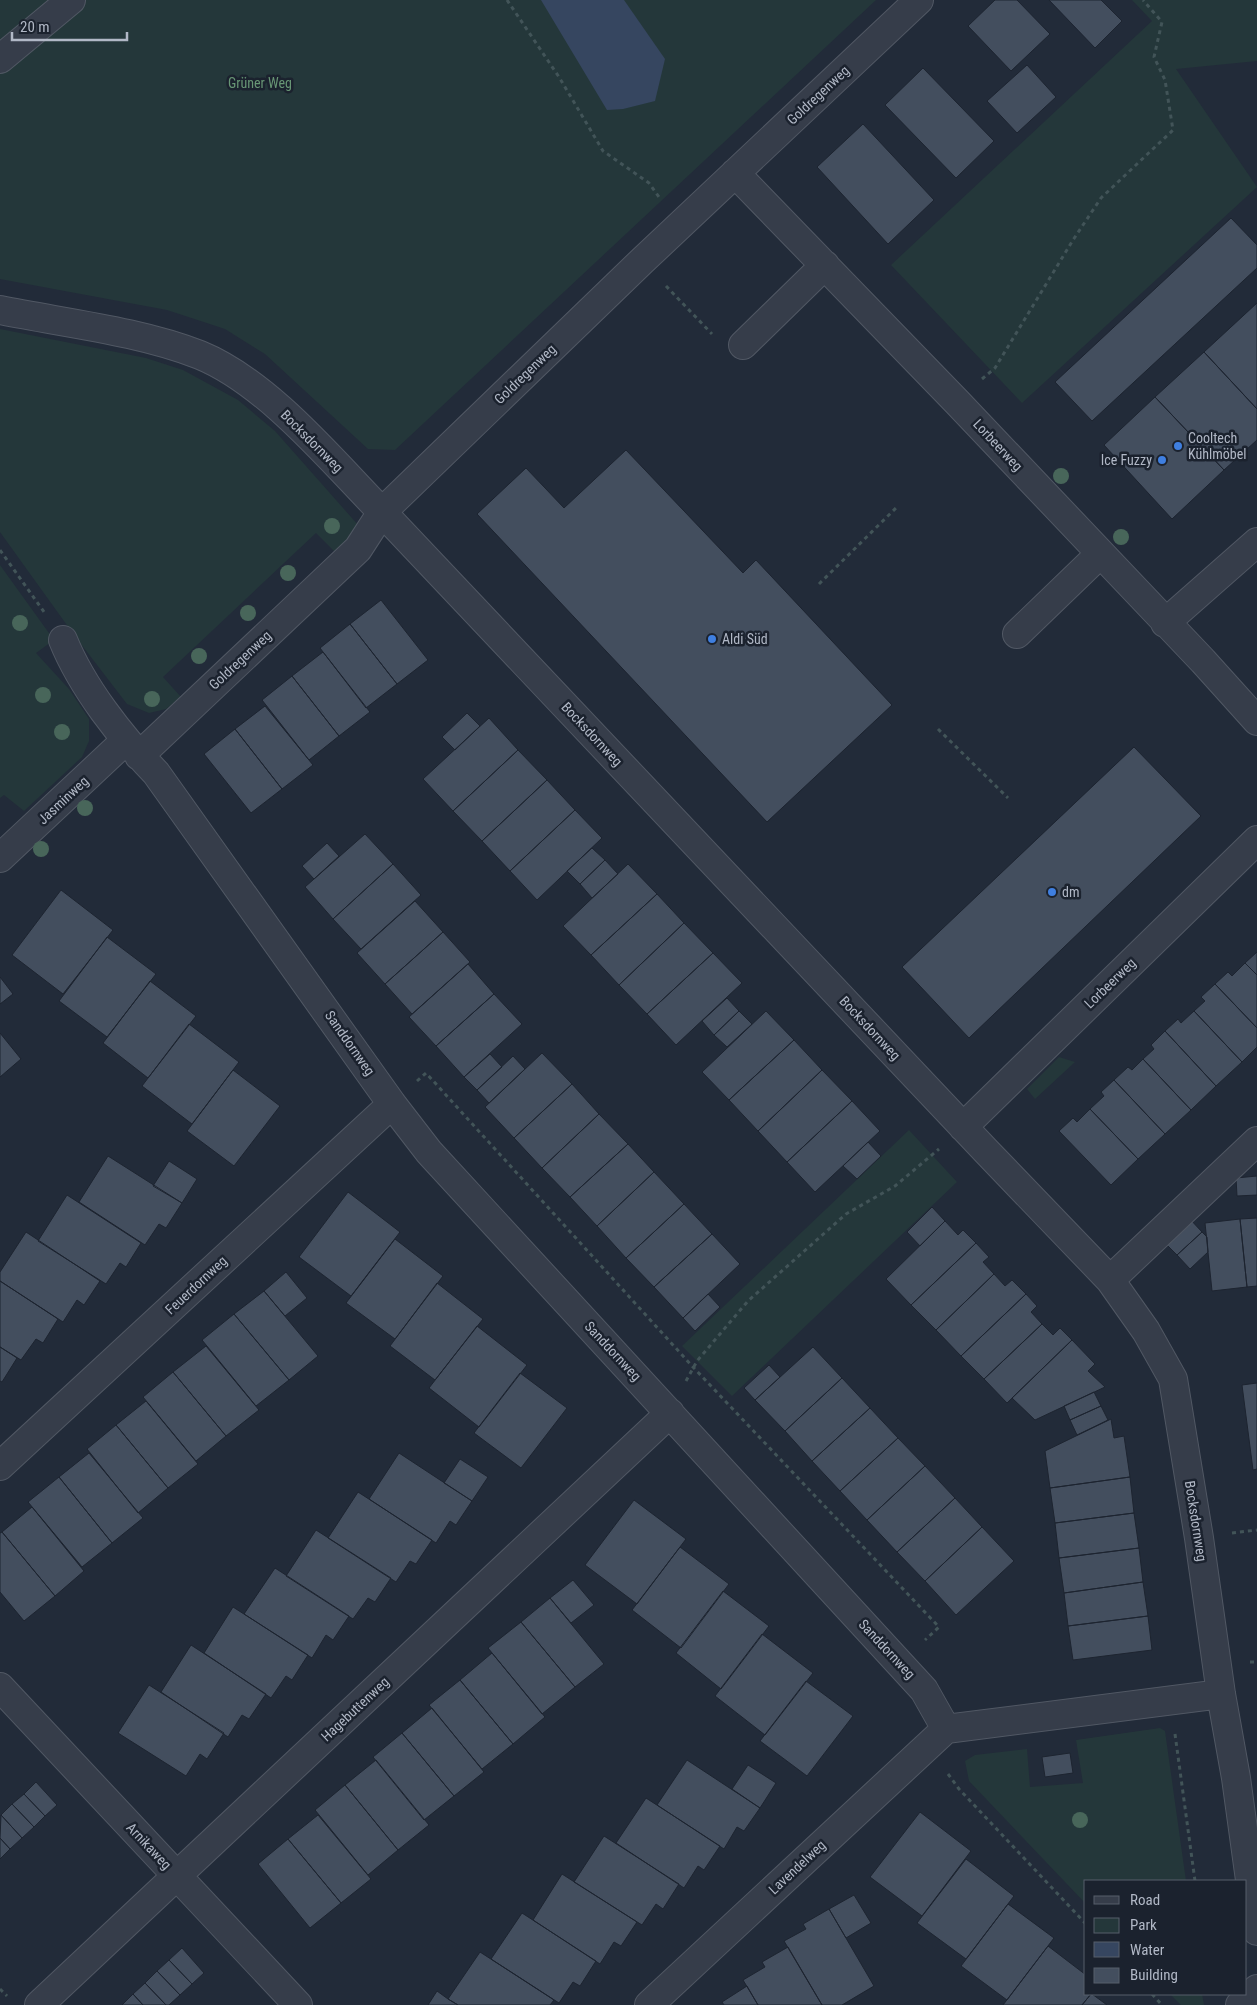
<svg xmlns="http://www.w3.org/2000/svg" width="1257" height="2005" font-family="'Roboto Condensed',sans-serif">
<rect width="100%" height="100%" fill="#222b39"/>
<!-- green -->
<path fill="#24373a" d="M0 0H876L395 450 368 449 265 354 225 329 167 310 0 279Z
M1132 0H1257V61L1176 69 1257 187 1022 403 891 265 1152 21Z
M0 329 146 358 183 370 238 400 275 431 359 526 336 553 316 533 163 677 181 697 166 709 149 713 127 704 74 635 0 532Z
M0 565 54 640 36 653 69 689 89 719V741L82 757 24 811 4 795 0 798Z
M1059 1057 1075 1062 1035 1099 1027 1089Z
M909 1130 957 1182 732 1396 682 1346Z
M1160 1728 1165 1731 1186 1881H1086V1904L969 1781 965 1761 975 1755 1027 1749 1030 1787 1083 1783 1076 1740Z
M1170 1994H1202L1204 2005H1181Z"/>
<!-- water -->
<path fill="#364660" d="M541 0H624L665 59 655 101 623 109 607 110Z"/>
<!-- building -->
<path fill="#434e5e" stroke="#1d2430" d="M995 0H1017L1050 34 1011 71 968 26Z
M1049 0H1101L1122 21 1095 48Z
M1027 65 1056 97 1017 133 987 101Z
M923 68 994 141 956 178 885 105Z
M863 124 934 200 888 244 817 167Z
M1231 218 1257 245V268L1092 421 1055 382Z
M1257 303V409L1204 352Z
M1204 352 1257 409V440L1224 470 1155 397Z
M1155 397 1224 470 1172 519 1104 445Z
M626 450 743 573 756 560 892 705 767 822 477 514 526 468 564 508Z
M381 600 428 660 397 684 350 624Z
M350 624 397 684 366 708 320 648Z
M323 652 370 712 339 736 292 676Z
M292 676 339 736 309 760 262 700Z
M265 706 313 765 282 789 235 729Z
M467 713 480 726 455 750 442 737Z
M489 718 518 750 453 811 423 779Z
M235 729 282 789 251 813 204 754Z
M1134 747 1201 816 969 1038 902 967Z
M518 750 547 780 482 841 453 811Z
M547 780 575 810 510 871 482 841Z
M575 810 602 838 537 900 510 871Z
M365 834 393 864 333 919 305 887Z
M327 843 339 856 314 879 302 866Z
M592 848 605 860 580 884 567 871Z
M605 860 618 874 592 898 580 884Z
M393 864 421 895 361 949 333 919Z
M628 864 657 894 591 955 563 926Z
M61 890 113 930 63 994 12 955Z
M657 894 684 923 619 985 591 955Z
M415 901 443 932 385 984 357 953Z
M684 923 713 953 647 1014 619 985Z
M443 932 470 962 412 1014 385 984Z
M107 937 156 974 107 1037 59 1001Z
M1257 952V975L1245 963Z
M713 953 742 983 676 1045 647 1014Z
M1245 963 1257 975V1028L1215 984 1228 972 1232 976Z
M468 964 494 994 436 1046 409 1017Z
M0 977 13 994 0 1004Z
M150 981 196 1016 148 1078 103 1043Z
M1215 984 1257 1028V1047L1242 1062 1194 1011 1205 1001 1201 997Z
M494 994 522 1024 464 1077 436 1046Z
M727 998 739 1011 714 1035 702 1021Z
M739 1011 752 1024 727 1047 714 1035Z
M766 1011 794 1040 729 1100 702 1072Z
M1194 1011 1242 1062 1216 1086 1165 1031 1178 1019 1181 1023Z
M189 1024 239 1062 192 1124 142 1086Z
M1165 1031 1216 1086 1191 1110 1143 1059 1154 1049 1151 1045Z
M0 1033 21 1059 0 1077Z
M794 1040 822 1070 758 1131 729 1100Z
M542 1053 572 1084 514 1138 485 1107Z
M490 1054 502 1067 477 1090 464 1077Z
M513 1056 525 1069 489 1103 477 1090Z
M1143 1059 1191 1110 1165 1134 1114 1080 1128 1067 1132 1070Z
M233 1070 280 1106 234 1166 187 1131Z
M822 1070 852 1101 787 1162 758 1131Z
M1114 1080 1165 1134 1138 1159 1090 1109 1104 1096 1101 1092Z
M572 1084 599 1114 542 1168 514 1138Z
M852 1101 880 1131 815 1192 787 1162Z
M1090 1109 1138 1159 1111 1185 1059 1131 1073 1118 1077 1122Z
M599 1114 628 1144 570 1197 542 1168Z
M868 1142 881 1156 857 1179 843 1166Z
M628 1144 654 1172 597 1226 570 1197Z
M108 1156 182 1203 166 1228 159 1224 145 1245 79 1202Z
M169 1161 197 1179 182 1203 153 1186Z
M654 1172 684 1204 626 1258 597 1226Z
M1257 1176V1195L1237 1196 1236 1178Z
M348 1192 400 1232 351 1296 299 1257Z
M67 1195 141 1243 126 1267 120 1263 106 1284 38 1241Z
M684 1204 712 1234 654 1287 626 1258Z
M932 1207 945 1221 920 1246 907 1232Z
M1189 1218 1202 1232 1177 1255 1164 1242Z
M1257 1218V1286L1247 1287 1240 1219Z
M1240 1219 1247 1287 1212 1291 1205 1223Z
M945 1221 958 1235 963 1230 976 1243 911 1305 886 1279Z
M26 1232 100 1281 84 1305 77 1300 63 1322 0 1281V1272Z
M1202 1232 1207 1237 1208 1252 1190 1269 1177 1255Z
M712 1234 740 1264 683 1318 654 1287Z
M395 1239 443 1276 395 1339 346 1303Z
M976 1243 989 1257 983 1262 994 1274 936 1330 911 1305Z
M286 1272 307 1298 285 1316 264 1291Z
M994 1274 1005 1286 1012 1280 1026 1294 961 1356 936 1330Z
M0 1281 58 1319 43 1343 36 1339 21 1360 0 1347Z
M437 1283 483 1319 435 1380 390 1346Z
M264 1291 318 1356 289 1380 234 1314Z
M708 1294 720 1307 695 1331 683 1318Z
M1026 1294 1037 1306 1031 1312 1042 1324 984 1379 961 1356Z
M234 1314 289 1380 256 1406 202 1340Z
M1042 1324 1053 1335 1060 1328 1072 1340 1007 1403 984 1379Z
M477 1326 527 1365 479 1427 429 1388Z
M1072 1340 1095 1364 1088 1371 1105 1387 1035 1420 1012 1398Z
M206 1346 259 1410 226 1436 173 1372Z
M0 1347 17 1358 2 1382 0 1381Z
M813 1347 842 1378 785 1431 755 1400Z
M769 1365 780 1377 755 1400 744 1388Z
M173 1372 226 1436 196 1461 143 1397Z
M520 1373 567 1408 521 1468 474 1433Z
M842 1378 870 1408 812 1461 785 1431Z
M1257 1383V1469L1253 1470 1242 1385Z
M1094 1392 1101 1406 1070 1420 1064 1406Z
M146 1401 198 1464 168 1488 116 1425Z
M1101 1406 1108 1420 1077 1435 1070 1420Z
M870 1408 898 1438 840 1491 812 1461Z
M1111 1419 1114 1438 1124 1436 1130 1477 1050 1488 1045 1451Z
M116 1425 168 1488 138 1513 87 1449Z
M898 1438 925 1466 867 1520 840 1491Z
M89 1453 143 1518 112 1543 59 1477Z
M399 1453 472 1501 456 1525 450 1521 436 1543 369 1499Z
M460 1459 488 1477 472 1501 444 1483Z
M925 1466 955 1498 897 1552 867 1520Z
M59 1477 112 1543 82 1567 28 1502Z
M1130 1477 1134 1513 1055 1523 1050 1488Z
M358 1492 432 1540 416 1564 410 1561 396 1582 328 1538Z
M955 1498 982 1527 925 1581 897 1552Z
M634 1500 686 1539 637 1604 585 1565Z
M32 1507 84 1571 55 1596 2 1532Z
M1134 1513 1139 1548 1059 1558 1055 1523Z
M982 1527 1014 1561 956 1615 925 1581Z
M316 1530 391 1578 375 1602 368 1598 353 1619 286 1576Z
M2 1532 55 1596 24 1621 0 1592V1533Z
M680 1547 729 1584 681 1648 632 1610Z
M1139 1548 1143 1582 1064 1593 1059 1558Z
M275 1568 349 1616 333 1640 326 1635 312 1658 244 1614Z
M573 1580 594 1605 571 1623 550 1598Z
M1143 1582 1148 1616 1068 1626 1064 1593Z
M723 1591 769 1626 721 1689 676 1653Z
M550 1598 604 1664 575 1687 521 1622Z
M233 1607 308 1655 292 1680 286 1676 271 1698 204 1653Z
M1148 1616 1152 1650 1073 1660 1068 1626Z
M521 1622 575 1687 542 1714 488 1648Z
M762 1634 813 1673 765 1735 715 1696Z
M191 1645 266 1694 249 1719 242 1715 228 1737 161 1692Z
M492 1653 545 1717 513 1744 460 1680Z
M460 1680 513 1744 482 1769 429 1705Z
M806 1681 853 1716 807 1776 760 1741Z
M149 1685 224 1733 207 1759 200 1754 186 1776 118 1733Z
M432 1708 484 1772 454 1796 402 1733Z
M402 1733 454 1796 424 1820 373 1757Z
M1070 1753 1073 1773 1045 1777 1042 1757Z
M376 1760 429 1825 398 1850 345 1785Z
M687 1760 760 1808 744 1831 737 1827 724 1849 657 1805Z
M748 1765 776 1783 760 1808 732 1789Z
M36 1782 57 1805 45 1816 24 1794Z
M345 1785 398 1850 368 1875 315 1810Z
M24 1794 45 1816 34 1827 12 1804Z
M646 1798 720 1846 704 1870 698 1866 684 1888 616 1843Z
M12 1804 34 1827 22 1838 1 1815Z
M920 1812 971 1851 922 1916 870 1877Z
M1 1815 22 1838 10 1849 0 1838Z
M318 1815 371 1879 341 1903 288 1839Z
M604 1836 679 1884 663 1909 656 1904 642 1925 574 1882Z
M0 1838 10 1849 0 1859Z
M288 1839 341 1903 310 1928 258 1864Z
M966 1859 1014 1896 966 1959 917 1923Z
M562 1874 637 1922 621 1946 614 1942 600 1964 533 1920Z
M854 1895 871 1923 846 1938 829 1909Z
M1008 1904 1054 1938 1007 2000 961 1966Z
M829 1909 874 1986 842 2005H822L784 1941 806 1929 803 1924Z
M522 1913 596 1961 580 1986 573 1982 559 2003 491 1959Z
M1048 1946 1086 1975V1994H1091L1082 2005H1003Z
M788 1947 822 2005H758L743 1980 765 1967 762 1962Z
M182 1948 204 1973 192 1984 169 1960Z
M480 1952 554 2000 550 2005H458L448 1999Z
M169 1960 192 1984 180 1995 157 1971Z
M157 1971 180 1995 169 2005H166L145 1983Z
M145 1983 166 2005H143L133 1994Z
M747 1986 758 2005H724L722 2002Z
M437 1991 448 1999 458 2005H428Z
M133 1994 143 2005H122Z
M1091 1994H1092L1107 2005H1082Z"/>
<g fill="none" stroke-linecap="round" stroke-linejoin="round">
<!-- minor casing -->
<g stroke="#515864" stroke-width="30">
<path id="minor" d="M0 59 71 0
M735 173 957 402 1203 661 1257 721
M0 310C64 323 139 331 200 355 268 383 331 460 382 512L987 1152 1110 1280 1146 1331 1173 1379 1199 1538 1221 1694 1236 1778 1257 1931
M743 345 825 265
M1165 623 1257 542
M1017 634 1100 554
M63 640C82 687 121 737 156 773L392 1104 429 1152 924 1690 946 1729
M139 756 358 549 382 512 642 261 919 0
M0 858 125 741
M963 1127 1257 840
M1110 1280 1257 1141
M0 1466 392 1104
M0 1687 298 2005
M946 1729 1221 1694
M39 2005 670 1413
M649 2005 946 1729
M1240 2005 1257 1989"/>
</g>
<!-- path -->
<path stroke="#425458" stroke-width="3" stroke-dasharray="4 4" stroke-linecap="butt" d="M507 0 559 77 603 151 649 183 659 197
M666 286 712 334
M982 379 995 368 1073 240 1101 198 1173 130 1165 80 1154 57 1162 22 1143 0
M0 550 44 612
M819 584 897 507
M938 729 1008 798
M417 1081 426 1073 693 1367 939 1627 925 1640
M686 1381 697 1361 748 1301 846 1214 895 1186 939 1149
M1232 1533 1257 1530
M1250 1662H1257
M1175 1734 1195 1881
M948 1774 959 1789 1086 1924
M0 1989 7 1996
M1152 1994 1162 2005"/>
<!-- minor -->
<use href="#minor" stroke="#363d4a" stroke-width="28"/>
</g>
<!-- trees -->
<g fill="#48665a">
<circle cx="1061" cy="476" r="8"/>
<circle cx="332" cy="526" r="8"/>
<circle cx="1121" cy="537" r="8"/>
<circle cx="288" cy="573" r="8"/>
<circle cx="248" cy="613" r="8"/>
<circle cx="20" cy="623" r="8"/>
<circle cx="199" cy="656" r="8"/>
<circle cx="43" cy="695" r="8"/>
<circle cx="152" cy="699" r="8"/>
<circle cx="62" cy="732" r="8"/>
<circle cx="85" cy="808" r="8"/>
<circle cx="41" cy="849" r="8"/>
<circle cx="1080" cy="1820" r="8"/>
</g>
<!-- markers -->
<g fill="#3f7fe0" stroke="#1b222e" stroke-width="2">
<circle cx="1178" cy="446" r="5"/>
<circle cx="1162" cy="460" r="5"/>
<circle cx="712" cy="639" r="5"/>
<circle cx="1052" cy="892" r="5"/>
</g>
<g text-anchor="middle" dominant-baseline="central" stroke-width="5" stroke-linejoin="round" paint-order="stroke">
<!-- park labels -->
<g font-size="14" fill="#689675" stroke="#1b222e">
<text x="260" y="83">Grüner Weg</text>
</g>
<!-- street labels -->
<g font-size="14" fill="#b1b8c6" stroke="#1b222e">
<text transform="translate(818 95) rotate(-43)">Goldregenweg</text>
<text transform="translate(525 374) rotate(-44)">Goldregenweg</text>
<text transform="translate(312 441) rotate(45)">Bocksdornweg</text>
<text transform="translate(998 445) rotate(47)">Lorbeerweg</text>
<text transform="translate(240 660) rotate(-43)">Goldregenweg</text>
<text transform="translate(592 734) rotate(47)">Bocksdornweg</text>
<text transform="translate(63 800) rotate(-43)">Jasminweg</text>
<text transform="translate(1110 983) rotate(-44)">Lorbeerweg</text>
<text transform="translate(870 1028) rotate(47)">Bocksdornweg</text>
<text transform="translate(350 1043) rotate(55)">Sanddornweg</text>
<text transform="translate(196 1285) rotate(-43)">Feuerdornweg</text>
<text transform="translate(613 1351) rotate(47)">Sanddornweg</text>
<text transform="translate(1196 1521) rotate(81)">Bocksdornweg</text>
<text transform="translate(887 1649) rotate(47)">Sanddornweg</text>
<text transform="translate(355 1709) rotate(-43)">Hagebuttenweg</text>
<text transform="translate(149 1846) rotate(47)">Arnikaweg</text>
<text transform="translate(797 1867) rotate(-43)">Lavendelweg</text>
</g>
<!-- poi labels -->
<g font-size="14" fill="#b1b8c6" stroke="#1b222e" text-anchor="start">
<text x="1188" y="438">Cooltech<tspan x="1188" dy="16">Kühlmöbel</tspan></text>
<text x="1152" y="460" text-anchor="end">Ice Fuzzy</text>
<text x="722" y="639">Aldi Süd</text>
<text x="1062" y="892">dm</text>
</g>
</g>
<!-- legend -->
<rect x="1084" y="1880" width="162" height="115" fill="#1b222e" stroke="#575e6b"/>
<rect x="1094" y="1896" width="25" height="8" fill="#363d4a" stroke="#575e6b"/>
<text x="1130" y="1905" font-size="15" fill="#b1b8c6">Road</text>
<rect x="1094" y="1918" width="25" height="15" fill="#24373a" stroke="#575e6b"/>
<text x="1130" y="1930" font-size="15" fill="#b1b8c6">Park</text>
<rect x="1094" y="1942" width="25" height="15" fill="#364660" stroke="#575e6b"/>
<text x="1130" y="1955" font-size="15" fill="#b1b8c6">Water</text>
<rect x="1094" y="1968" width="25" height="15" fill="#434e5e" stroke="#575e6b"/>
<text x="1130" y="1980" font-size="15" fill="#b1b8c6">Building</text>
<!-- scale -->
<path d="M12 32v8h115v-8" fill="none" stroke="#b1b8c6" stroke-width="2.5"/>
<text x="20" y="32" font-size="15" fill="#b1b8c6" stroke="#1b222e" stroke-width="4" paint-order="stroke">20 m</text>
</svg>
